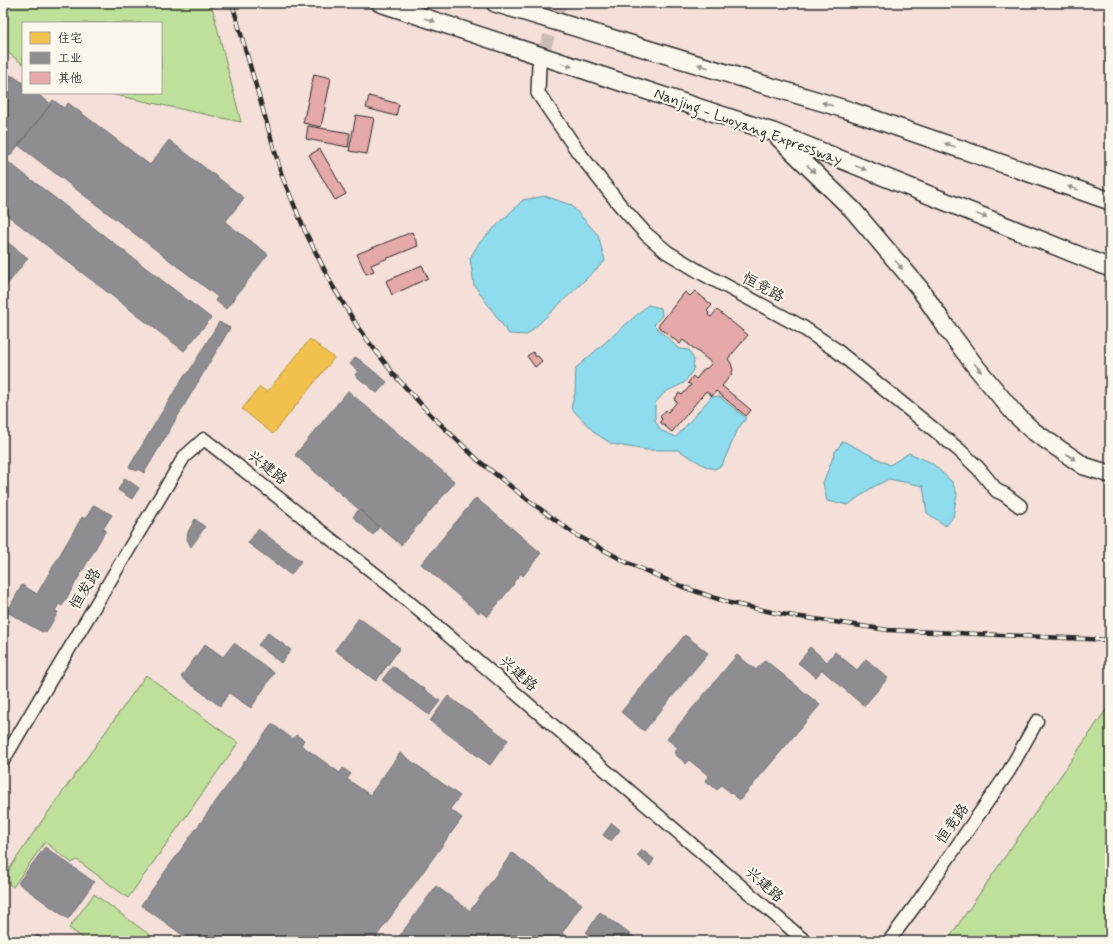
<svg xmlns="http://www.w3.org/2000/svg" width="1113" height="944" font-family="Mynerve,'LXGW WenKai TC',sans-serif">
<rect width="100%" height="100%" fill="#f4e0d8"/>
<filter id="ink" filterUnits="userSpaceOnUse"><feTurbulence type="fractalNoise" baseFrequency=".025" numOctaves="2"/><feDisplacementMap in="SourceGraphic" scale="8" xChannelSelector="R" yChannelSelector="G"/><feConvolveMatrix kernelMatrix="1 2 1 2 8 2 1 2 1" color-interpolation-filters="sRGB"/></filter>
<g filter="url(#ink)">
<!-- green -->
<path fill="#bee09a" stroke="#748662" d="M3 3H211L241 122 106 93H161V23H23V64L3 49Z
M146 675 238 743 128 898 77 860 72 863 45 842 13 887 9 884 8 871 32 835Z
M1110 704V941H947Z
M94 894 158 941H87L69 928Z"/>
<!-- water -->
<path fill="#8edced" stroke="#66959f" d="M545 196 571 205 598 235 605 261 527 335 509 334 474 285 470 258 479 243 523 200Z
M648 305 661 308 662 315 654 325 679 349 689 350 694 360 693 370 684 383 665 392 655 403V420L660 430 676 437 712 396 720 397 746 418 738 429 722 465 715 469 707 467 678 450H646L612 444 595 433 571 408 575 393 576 368Z
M843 441 890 465 909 453 932 463 952 482 957 494 953 517 946 526 927 513 923 486 889 479 871 488 848 505 827 501 823 483 835 452Z"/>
<!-- homes -->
<path fill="#f2c14e" stroke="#b69444" d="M310 339 334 358 273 434 242 409 260 387 267 392Z"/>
<!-- industry -->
<path fill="#8d8d92" stroke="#707073" d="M3 70 12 76 3 87Z
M13 76 23 83V93H36L51 104 10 156 3 151V90Z
M53 100 64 108 68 103 150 165 169 140 244 198 225 222 268 254 226 309 215 300 218 297 18 145 51 104H50Z
M3 158 211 318 184 351 3 212Z
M3 239 28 258 3 290Z
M219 322 230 328 144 473 138 469 137 471 129 467 185 374 187 375Z
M356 357 387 382 377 393 355 375 358 371 350 364Z
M348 391 455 482 401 545 295 455Z
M125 478 139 488 132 499 118 490Z
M476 498 541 553 523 576 521 573 513 583 514 584 487 617 480 611 479 613 421 564Z
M94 505 112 515 103 529 106 530 62 606 59 604 55 611 58 612 46 633 43 631 42 632 7 612 22 585 37 594 82 517 85 519Z
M359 509 379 527 373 535 353 517Z
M195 519 205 527 191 547 187 539 188 532Z
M258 529 301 561 291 575 248 543Z
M359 618 400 648 376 681 335 650Z
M268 633 291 650 281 663 258 645Z
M685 635 708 653 644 731 621 712Z
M234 643 274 673 251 708 229 693 220 706 181 677 205 644 223 657Z
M810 647 827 662 835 652 857 670 866 659 888 678 864 706 822 670 816 677 798 663 808 651 807 650Z
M737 655 756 670 765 660 820 705 740 800 721 785 717 790 705 780 709 776 689 760 686 764 674 753 678 748 667 739Z
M393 666 440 701 429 715 382 680Z
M448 696 508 740 490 765 430 721Z
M272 724 293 739 296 735 304 740 301 745 340 773 343 768 351 774 347 779 370 795 400 753 460 796 450 809 462 818 373 941H191L141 905Z
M612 823 620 830 611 841 603 835Z
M45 847 94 882 68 919 18 883Z
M642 850 654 859 650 866 637 856Z
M512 853 582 904 562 933 574 941H396L436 886 470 911Z
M600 912 639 941H597L586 933Z
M37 935 48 941H34Z"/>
<!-- building -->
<path fill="#e4a9a8" stroke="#2b2b2b" d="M314 74 331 78 321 127 303 123Z
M369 96 399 104 396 116 366 108Z
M356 115 374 118 367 154 349 151Z
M308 126 350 133 348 147 306 139Z
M320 149 346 194 335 200 309 155Z
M412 232 418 246 371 265 374 271 366 274 357 254Z
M422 265 428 278 392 295 386 281Z
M695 291 712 305 707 311 709 313 708 315 711 317 717 310 748 335 728 359 731 363 733 370 731 375 722 386 751 410 746 416 716 391 712 396 706 391 672 432 660 422 662 419 660 417 666 410 668 412 677 402 674 400 679 393 682 395 691 385 688 383 693 376 696 379 705 368 706 369 712 363 683 340 680 344 658 326 685 292 690 296Z
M533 352 536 357 538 356 542 361 535 367 527 356Z"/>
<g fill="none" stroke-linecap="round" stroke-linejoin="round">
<!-- tertiary-tunnel -->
<path stroke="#ccbcb5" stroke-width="12" stroke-dasharray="12 6" stroke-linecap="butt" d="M539 64 561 3"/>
<!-- tertiary casing -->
<g stroke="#2b2b2b" stroke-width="15">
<path id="tertiary" d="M3 761 53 676 184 457 204 439 388 584 805 941
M889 941 915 906 1009 771 1037 721"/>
</g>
<!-- secondary casing -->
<g stroke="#2b2b2b" stroke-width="16">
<path id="secondary" d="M539 65 538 93 579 153 620 205 646 234 667 252 700 272 802 327 836 350 958 449 978 468 997 491 1004 494 1020 506"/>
</g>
<!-- motorway casing -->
<g stroke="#2b2b2b" stroke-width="20">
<path id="motorway" d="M380 3 773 132 1110 268
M495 3 848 110 1110 201
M779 138 853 210 920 289 948 330 976 367 1014 413 1033 431 1084 466 1110 474"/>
</g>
<!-- tertiary -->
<use href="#tertiary" stroke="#fbf7ec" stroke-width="12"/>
<!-- secondary -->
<use href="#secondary" stroke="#fbf7ec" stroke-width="13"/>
<!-- motorway -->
<use href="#motorway" stroke="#fbf7ec" stroke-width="17"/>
<!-- rail casing -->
<g stroke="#2b2b2b" stroke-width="4.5">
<path id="rail" d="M232 3 282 176 305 231 332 285 359 329 395 376 432 416 479 461 528 500 576 535 628 563 683 587 730 603 781 614 888 630 1110 640"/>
</g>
<!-- rail -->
<use href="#rail" stroke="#fbf7ec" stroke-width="3" stroke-dasharray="9" stroke-linecap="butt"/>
</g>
<!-- one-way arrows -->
<defs><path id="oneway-solid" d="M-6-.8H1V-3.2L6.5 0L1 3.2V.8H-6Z"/></defs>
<g fill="#93918c">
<use href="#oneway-solid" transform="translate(430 20) rotate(18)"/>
<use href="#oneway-solid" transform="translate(567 65) rotate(18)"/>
<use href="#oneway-solid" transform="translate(703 66) rotate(-163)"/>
<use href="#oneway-solid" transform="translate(827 104) rotate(-163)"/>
<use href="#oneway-solid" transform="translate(950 145) rotate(-161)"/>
<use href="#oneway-solid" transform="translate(861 168) rotate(22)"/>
<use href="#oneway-solid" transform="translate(811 169) rotate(44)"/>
<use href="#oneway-solid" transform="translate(1073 188) rotate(-161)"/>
<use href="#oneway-solid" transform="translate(982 216) rotate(22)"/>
<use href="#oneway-solid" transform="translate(899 265) rotate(50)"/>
<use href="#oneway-solid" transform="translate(978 368) rotate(51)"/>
<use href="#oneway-solid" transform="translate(1071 457) rotate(35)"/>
</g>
</g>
<g text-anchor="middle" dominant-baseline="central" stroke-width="4" stroke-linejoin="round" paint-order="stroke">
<!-- street labels -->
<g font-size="15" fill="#2b2b2b" stroke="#fbf7ec">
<text transform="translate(748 127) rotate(20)">Nanjing - Luoyang Expressway</text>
<text transform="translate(763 288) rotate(28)">恒竞路</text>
<text transform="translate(267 468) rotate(38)">兴建路</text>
<text transform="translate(86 589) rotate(-59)">恒发路</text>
<text transform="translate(518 674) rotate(41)">兴建路</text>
<text transform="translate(953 824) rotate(-55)">恒竞路</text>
<text transform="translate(764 885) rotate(41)">兴建路</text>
</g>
</g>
<!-- margin -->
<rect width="1113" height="944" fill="none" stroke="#fbf7ec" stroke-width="16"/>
<rect x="8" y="8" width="1097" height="928" fill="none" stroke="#2b2b2b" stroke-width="1.5" filter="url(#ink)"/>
<!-- legend -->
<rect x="22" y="22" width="140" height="72" fill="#fbf7ec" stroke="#a8a59f"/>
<rect x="30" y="32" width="20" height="12" fill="#f2c14e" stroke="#a8a59f"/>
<text x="58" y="42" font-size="12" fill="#2b2b2b">住宅</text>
<rect x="30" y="52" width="20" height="12" fill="#8d8d92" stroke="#a8a59f"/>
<text x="58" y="62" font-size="12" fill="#2b2b2b">工业</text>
<rect x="30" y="72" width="20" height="12" fill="#e4a9a8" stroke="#a8a59f"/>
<text x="58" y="82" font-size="12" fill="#2b2b2b">其他</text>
</svg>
